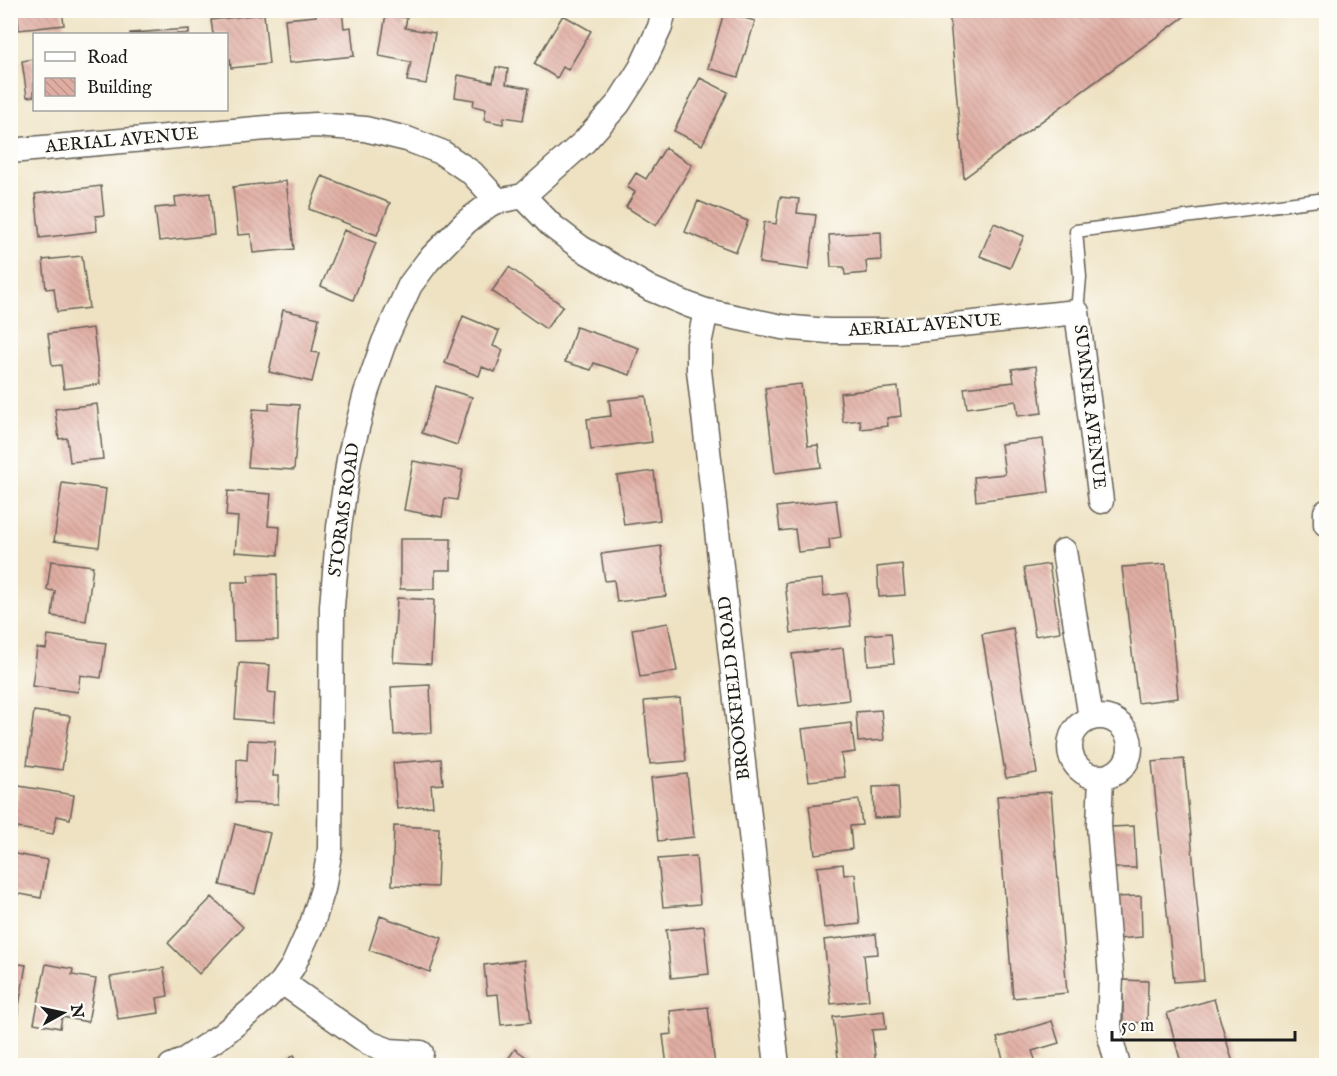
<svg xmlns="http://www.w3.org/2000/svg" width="1337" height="1076" font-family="'IM FELL English',serif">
<defs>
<pattern id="building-back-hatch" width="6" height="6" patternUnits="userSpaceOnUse" patternTransform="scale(1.5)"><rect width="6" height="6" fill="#e0ada3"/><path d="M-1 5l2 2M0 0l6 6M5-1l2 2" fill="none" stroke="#c0948c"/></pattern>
</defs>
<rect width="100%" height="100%" fill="#fdfcf7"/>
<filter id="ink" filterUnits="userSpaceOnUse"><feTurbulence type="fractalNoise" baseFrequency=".0167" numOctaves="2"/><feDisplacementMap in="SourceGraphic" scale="12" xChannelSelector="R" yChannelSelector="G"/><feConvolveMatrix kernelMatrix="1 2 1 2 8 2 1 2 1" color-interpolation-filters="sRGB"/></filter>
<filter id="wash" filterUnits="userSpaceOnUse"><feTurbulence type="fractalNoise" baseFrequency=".008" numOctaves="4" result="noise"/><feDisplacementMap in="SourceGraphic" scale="24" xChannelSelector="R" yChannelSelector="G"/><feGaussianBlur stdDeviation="1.35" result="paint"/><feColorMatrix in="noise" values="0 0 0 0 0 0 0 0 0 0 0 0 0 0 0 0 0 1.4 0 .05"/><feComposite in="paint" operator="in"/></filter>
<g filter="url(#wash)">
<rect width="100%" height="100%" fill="#eee2c2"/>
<g id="blocks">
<!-- building -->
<path fill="url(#building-back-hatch)" d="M17 10H62L64 25 19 30Z
M316 10H342L344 28 351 27 354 56 289 63 285 19 316 16Z
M949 10H1183L1189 13 964 178Z
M724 12 755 21 738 77 708 68Z
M264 14 269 64 231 68 230 59 226 60V34H213L211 20Z
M386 14 407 18 405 28 435 33 426 84 407 81 411 62 379 56Z
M563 15 591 31 568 70 563 67 557 78 534 64Z
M189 29V34H130V33Z
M34 59V96L27 97 22 61Z
M496 67 508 69 506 84 529 88 523 120 504 117 503 124 484 120 486 109 473 106 474 100 455 97 458 75 493 82Z
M700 78 728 92 702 145 674 131Z
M665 148 692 165 656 226 626 207 635 192 627 187 636 173 646 179Z
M322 176 390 203 377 235 309 209Z
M286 181 294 249 253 253 251 234 238 235 233 187Z
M101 186 104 215 96 216 97 231 40 238 35 194Z
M210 193 214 235 159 241 155 208 176 206 175 197Z
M780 197 799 199 797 213 816 215 809 270 759 263 764 222 776 224Z
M698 201 748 221 736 252 685 232Z
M994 223 1024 236 1010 268 980 256Z
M344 230 376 243 353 300 321 286Z
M881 232 882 260 866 261 867 273 845 275 844 267H831L829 235Z
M82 256 89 308 57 312 54 288 46 289 43 260Z
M509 267 563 306 546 329 492 291Z
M283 310 319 318 312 352 319 353 312 382 269 372Z
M463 316 499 331 493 346 503 350 495 372 482 367 479 376 445 363Z
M576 327 639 348 630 375 594 363 591 370 565 362Z
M93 328 100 384 64 389 61 365 52 366 48 334Z
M1036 366 1042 413 1018 416 1016 401 967 408 964 388 1014 382 1012 369Z
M801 384 808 446 818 445 821 467 775 473 765 388Z
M436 386 472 397 457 445 422 433Z
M898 387 901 416 887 418 888 426 861 429 860 420 843 422 840 393Z
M646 396 652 442 591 450 587 419 611 416 609 400Z
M269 403 299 405 294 470 248 467 253 409 269 410Z
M97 404 103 459 70 462 67 438 59 439 55 409Z
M1043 439 1049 492 976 501 974 477 1005 474 1001 444Z
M413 461 463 470 457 500 445 498 442 517 404 510Z
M654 471 660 520 624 525 617 476Z
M62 483 106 489 99 547 54 541Z
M228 491 271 494 268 526 280 527 278 555 235 552 238 517 226 516Z
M836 500 841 537 829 539 830 549 798 552 795 529 780 531 777 507Z
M400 539H451V570H435V589H400Z
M661 546 666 596 617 602 614 580 605 581 601 554Z
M51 561 93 566 86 621 52 616 55 591 47 590Z
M902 564 905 595 879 597 877 567Z
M1049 564 1060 632 1035 636 1024 568Z
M1166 564 1178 698 1138 703 1122 567Z
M277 574 278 640 234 641 232 582H249L248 575Z
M822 579 824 596 847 593 851 626 791 633 785 583Z
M397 598 434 600 431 664 393 662Z
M668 623 677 671 640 677 632 629Z
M1013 628 1037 773 1006 778 982 634Z
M891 633 894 663 868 665 866 635Z
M48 635 106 643 101 678 80 675 78 692 32 686 37 648 46 649Z
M843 648 849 700 799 706 792 654Z
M239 663 270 665 268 692 276 693 274 722 235 719Z
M430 685 432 733 394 735 391 687Z
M680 698 686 761 650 764 644 701Z
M881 710 884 740 858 742 856 712Z
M34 711 70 716 62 770 27 765Z
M851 723 855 752 841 754 845 777 809 781 802 729Z
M248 740 275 741 273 776H279L278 804 236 803 237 759 247 760Z
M441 759 443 784 431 785 433 806 397 809 393 763Z
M1184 759 1204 980 1174 982 1152 762Z
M687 774 694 837 658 841 651 778Z
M19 786 74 795 70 819 57 816 53 834 12 827Z
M898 786 900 817 874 818 873 787Z
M1051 792 1067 993 1013 998 997 796Z
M859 800 862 825 850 826 852 849 815 854 809 806Z
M235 824 270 833 255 894 220 885Z
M394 826 439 828 437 887 392 885Z
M1134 826 1136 868H1112L1110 827Z
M10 853 48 860 41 898 10 892Z
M696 856 700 904 663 907 658 859Z
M843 864 844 875 855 874 860 924 824 928 817 867Z
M1141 896 1142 937 1118 939 1116 897Z
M212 897 243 927 199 974 168 943Z
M380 916 442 938 430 972 369 950Z
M704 926 709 974 671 978 666 930Z
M876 934 878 954 864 955 869 1000 831 1004 824 940Z
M10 954 13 955 12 963 26 965 16 1023 10 1022Z
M524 960 531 1022 501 1025 498 994 487 995 484 965Z
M46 964 73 969 72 975 96 979 88 1022 62 1017 60 1028 34 1023Z
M164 968 168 996 157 998 159 1013 118 1019 110 977Z
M1123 980 1148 981 1147 1023 1123 1022Z
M1214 999 1234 1066H1182L1167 1013Z
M708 1007 715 1066H667L663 1035 672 1034 670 1011Z
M884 1011 886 1029 872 1030 876 1066H839L833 1017Z
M1052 1021 1059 1043 1032 1051 1036 1062 1026 1066H1005L997 1038Z
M515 1049 539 1066H503Z
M294 1055 301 1066H280Z"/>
</g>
</g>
<g filter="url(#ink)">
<use href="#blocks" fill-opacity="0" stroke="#666156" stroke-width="1.5"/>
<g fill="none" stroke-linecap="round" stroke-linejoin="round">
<!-- service casing -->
<g stroke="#666156" stroke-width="15">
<path id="service" d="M1077 312 1080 277 1076 231 1326 199"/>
</g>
<!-- minor casing -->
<g stroke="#666156" stroke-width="27">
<path id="minor" d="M10 151 267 128 316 125 365 129 407 139 441 152 472 173 498 201
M523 196 552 226 581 248 651 289 689 305 706 311 782 327 828 331H897L1077 312 1101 501
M706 311 699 344V370L777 1066
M1326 512V524
M1064 551 1091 718
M1070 747a30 30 0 1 1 60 0a30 30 0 1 1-60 0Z
M1101 777 1099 825 1111 977 1109 1025 1111 1040 1118 1066
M282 982 369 1043 390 1051 421 1053
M171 1066 183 1061 222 1035 263 1001 282 982 293 966 312 924 323 889 330 849 332 606 339 527 349 459 366 393 384 342 410 285 428 261 466 222 490 204 498 201 523 196 584 142 618 104 641 68 660 27 664 10"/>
</g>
<!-- service -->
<use href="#service" stroke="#fff" stroke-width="12"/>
<!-- minor -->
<use href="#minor" stroke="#fff" stroke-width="24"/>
</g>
</g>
<g text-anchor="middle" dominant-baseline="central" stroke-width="5" stroke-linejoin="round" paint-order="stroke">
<!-- street labels -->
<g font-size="18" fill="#1c1c1c" stroke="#fdfcf7">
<text transform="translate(122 141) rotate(-5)">AERIAL AVENUE</text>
<text transform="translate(925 326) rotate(-4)">AERIAL AVENUE</text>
<text transform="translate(1089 407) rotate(83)">SUMNER AVENUE</text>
<text transform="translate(345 510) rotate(-82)">STORMS ROAD</text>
<text transform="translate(735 688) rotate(-96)">BROOKFIELD ROAD</text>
</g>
</g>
<!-- margin -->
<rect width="1337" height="1076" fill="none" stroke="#fdfcf7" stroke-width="36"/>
<!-- legend -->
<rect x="33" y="33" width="195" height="78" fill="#fdfcf7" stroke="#a3a29f" stroke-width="1.5"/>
<rect x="45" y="52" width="30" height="9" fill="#ffffff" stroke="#a3a29f" stroke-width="1.5"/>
<text x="87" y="63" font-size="18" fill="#1c1c1c">Road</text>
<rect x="45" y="78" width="30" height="18" fill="url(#building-back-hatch)" stroke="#a3a29f" stroke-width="1.5"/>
<text x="87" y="93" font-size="18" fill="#1c1c1c">Building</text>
<!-- north arrow -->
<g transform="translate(63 1013) rotate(82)" stroke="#fdfcf7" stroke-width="4.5" paint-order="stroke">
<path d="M0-4.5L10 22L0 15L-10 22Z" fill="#1c1c1c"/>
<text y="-9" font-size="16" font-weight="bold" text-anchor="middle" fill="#1c1c1c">N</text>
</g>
<!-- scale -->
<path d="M1112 1031v9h183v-9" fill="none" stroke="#1c1c1c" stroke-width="3"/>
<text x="1121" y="1031" font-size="18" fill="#1c1c1c" stroke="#fdfcf7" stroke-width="4.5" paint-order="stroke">50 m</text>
</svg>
